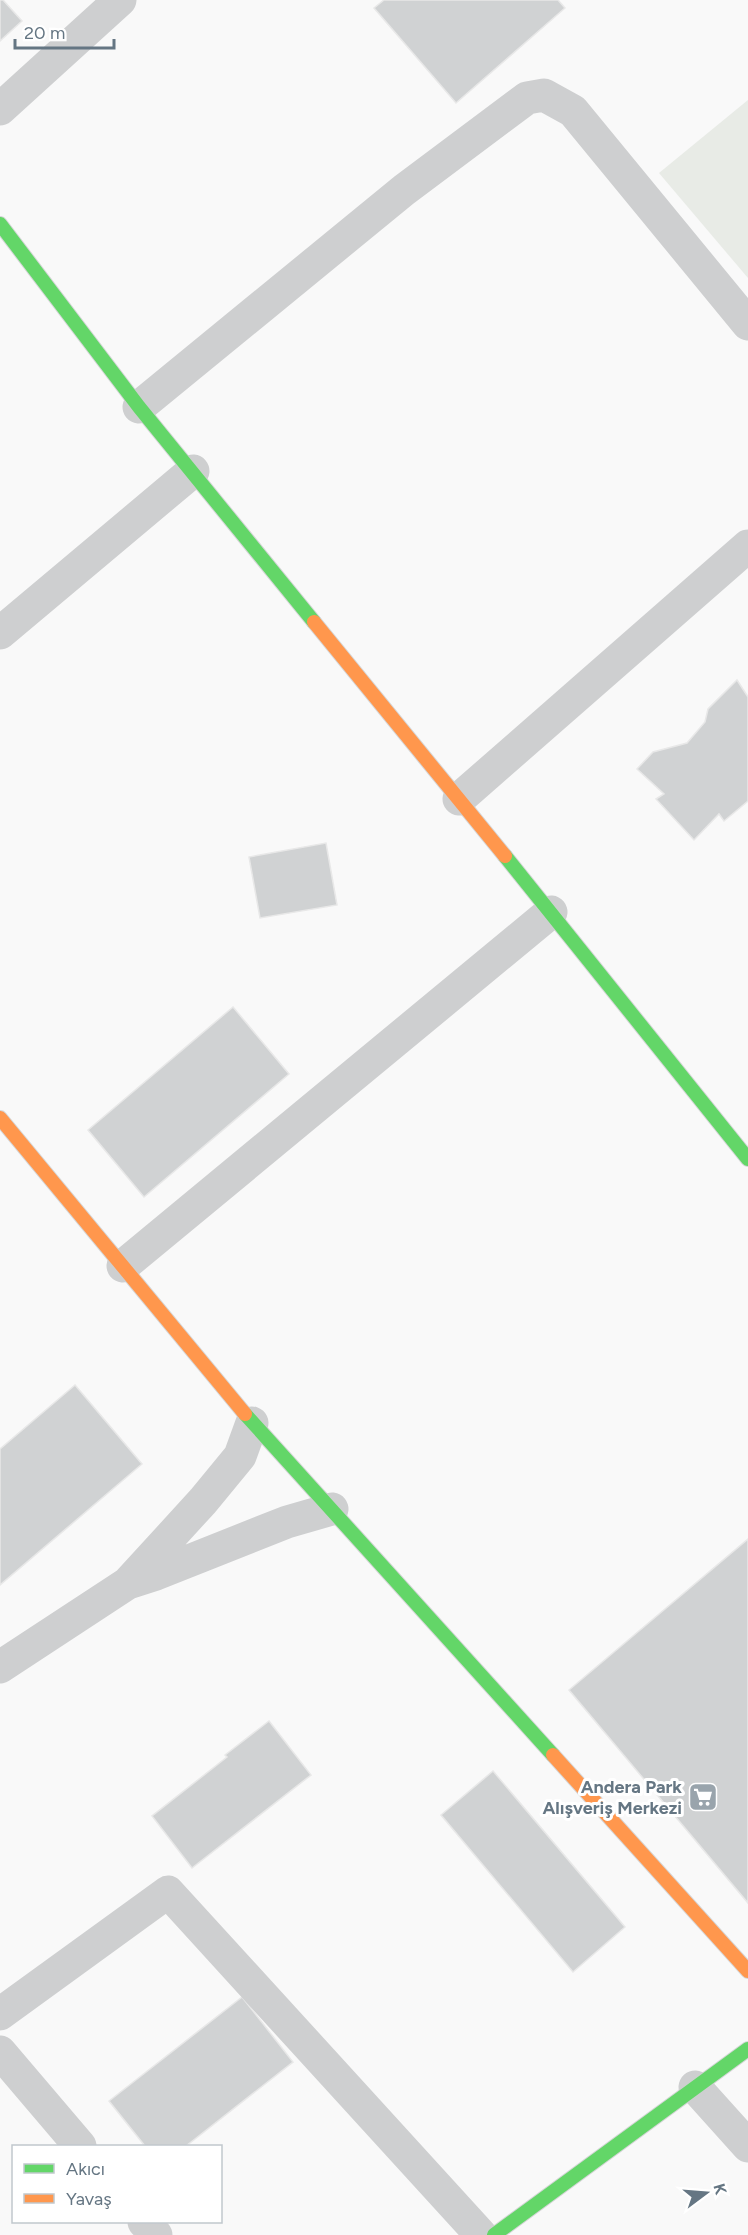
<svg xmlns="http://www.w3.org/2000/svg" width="748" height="2235" font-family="Figtree,sans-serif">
<rect width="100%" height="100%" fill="#f9f9f9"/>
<!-- green -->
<path fill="#e8ebe6" d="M748 100V278L659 173Z"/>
<!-- building -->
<path fill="#d0d2d3" stroke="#e8e8e8" stroke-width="1.5" d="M0 0H3L22 21 0 41Z
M384 0H558L565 8 456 103 374 8Z
M737 680 748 697V801L724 821 719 814 694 840 656 799 664 794 637 769 653 752 687 743 705 722 708 709Z
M326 843 337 905 260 918 249 857Z
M233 1007 289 1074 144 1197 88 1130Z
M75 1385 142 1464 0 1585V1449Z
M748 1539V1903L569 1690Z
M269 1721 311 1775 192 1868 152 1816 227 1757 225 1755Z
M493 1771 625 1927 573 1972 441 1815Z
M242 1997 293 2062 186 2146H145L109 2101Z"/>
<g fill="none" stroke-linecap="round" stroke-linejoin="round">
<!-- fast casing -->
<g stroke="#d5d6d7" stroke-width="16">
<path id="fast" d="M0 224 139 407 314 622
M505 856 748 1159
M245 1414 553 1755
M494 2235 748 2049"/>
</g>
<!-- slow casing -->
<g stroke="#d5d6d7" stroke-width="16">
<path id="slow" d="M314 622 505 856
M0 1118 245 1414
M553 1755 748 1971"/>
</g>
<!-- street -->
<path stroke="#cecfd0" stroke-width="33" d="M0 109 120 0
M139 407 404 190 527 98 544 95 573 111 748 324
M0 633 193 471
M459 799 748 546
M123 1266 551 912
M252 1423 240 1456 203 1501 128 1583 156 1574 287 1522 332 1509
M0 1667 128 1583
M0 2014 168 1892 481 2235
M0 2052 80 2146
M695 2087 748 2146
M144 2222 156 2235"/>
<!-- fast -->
<use href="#fast" stroke="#63d668" stroke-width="14"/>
<!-- slow -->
<use href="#slow" stroke="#ff974d" stroke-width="14"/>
</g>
<!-- icons -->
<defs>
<g id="supermarket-square" transform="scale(1.5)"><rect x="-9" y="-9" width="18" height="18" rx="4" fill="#99a4ac" stroke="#fff"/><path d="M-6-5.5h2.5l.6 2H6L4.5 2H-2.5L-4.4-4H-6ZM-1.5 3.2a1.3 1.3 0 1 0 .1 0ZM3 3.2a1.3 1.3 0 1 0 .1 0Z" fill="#fff"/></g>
</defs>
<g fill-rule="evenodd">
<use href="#supermarket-square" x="703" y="1797"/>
</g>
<g text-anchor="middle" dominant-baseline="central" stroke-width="6" stroke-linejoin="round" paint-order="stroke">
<!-- poi labels -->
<g font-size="18" font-weight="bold" fill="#657683" stroke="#fff" text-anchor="end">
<text x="682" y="1787">Andera Park<tspan x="682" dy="21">Alışveriş Merkezi</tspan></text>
</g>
</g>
<!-- legend -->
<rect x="12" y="2145" width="210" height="78" fill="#ffffff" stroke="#c1c8cd" stroke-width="1.5"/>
<rect x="24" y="2164" width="30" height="9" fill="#63d668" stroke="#c1c8cd" stroke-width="1.5"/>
<text x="66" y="2175" font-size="18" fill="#657683">Akıcı</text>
<rect x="24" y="2194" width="30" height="9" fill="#ff974d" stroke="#c1c8cd" stroke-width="1.5"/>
<text x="66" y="2205" font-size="18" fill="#657683">Yavaş</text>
<!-- north arrow -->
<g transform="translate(706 2193) rotate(74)" stroke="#ffffff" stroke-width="4.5" paint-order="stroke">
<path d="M0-4.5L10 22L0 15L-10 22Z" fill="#657683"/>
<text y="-9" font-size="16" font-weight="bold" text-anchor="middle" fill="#657683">K</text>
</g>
<!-- scale -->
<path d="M15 39v9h99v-9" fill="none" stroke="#657683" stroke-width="3"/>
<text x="24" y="39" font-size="18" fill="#657683" stroke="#ffffff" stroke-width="4.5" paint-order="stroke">20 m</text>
</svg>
